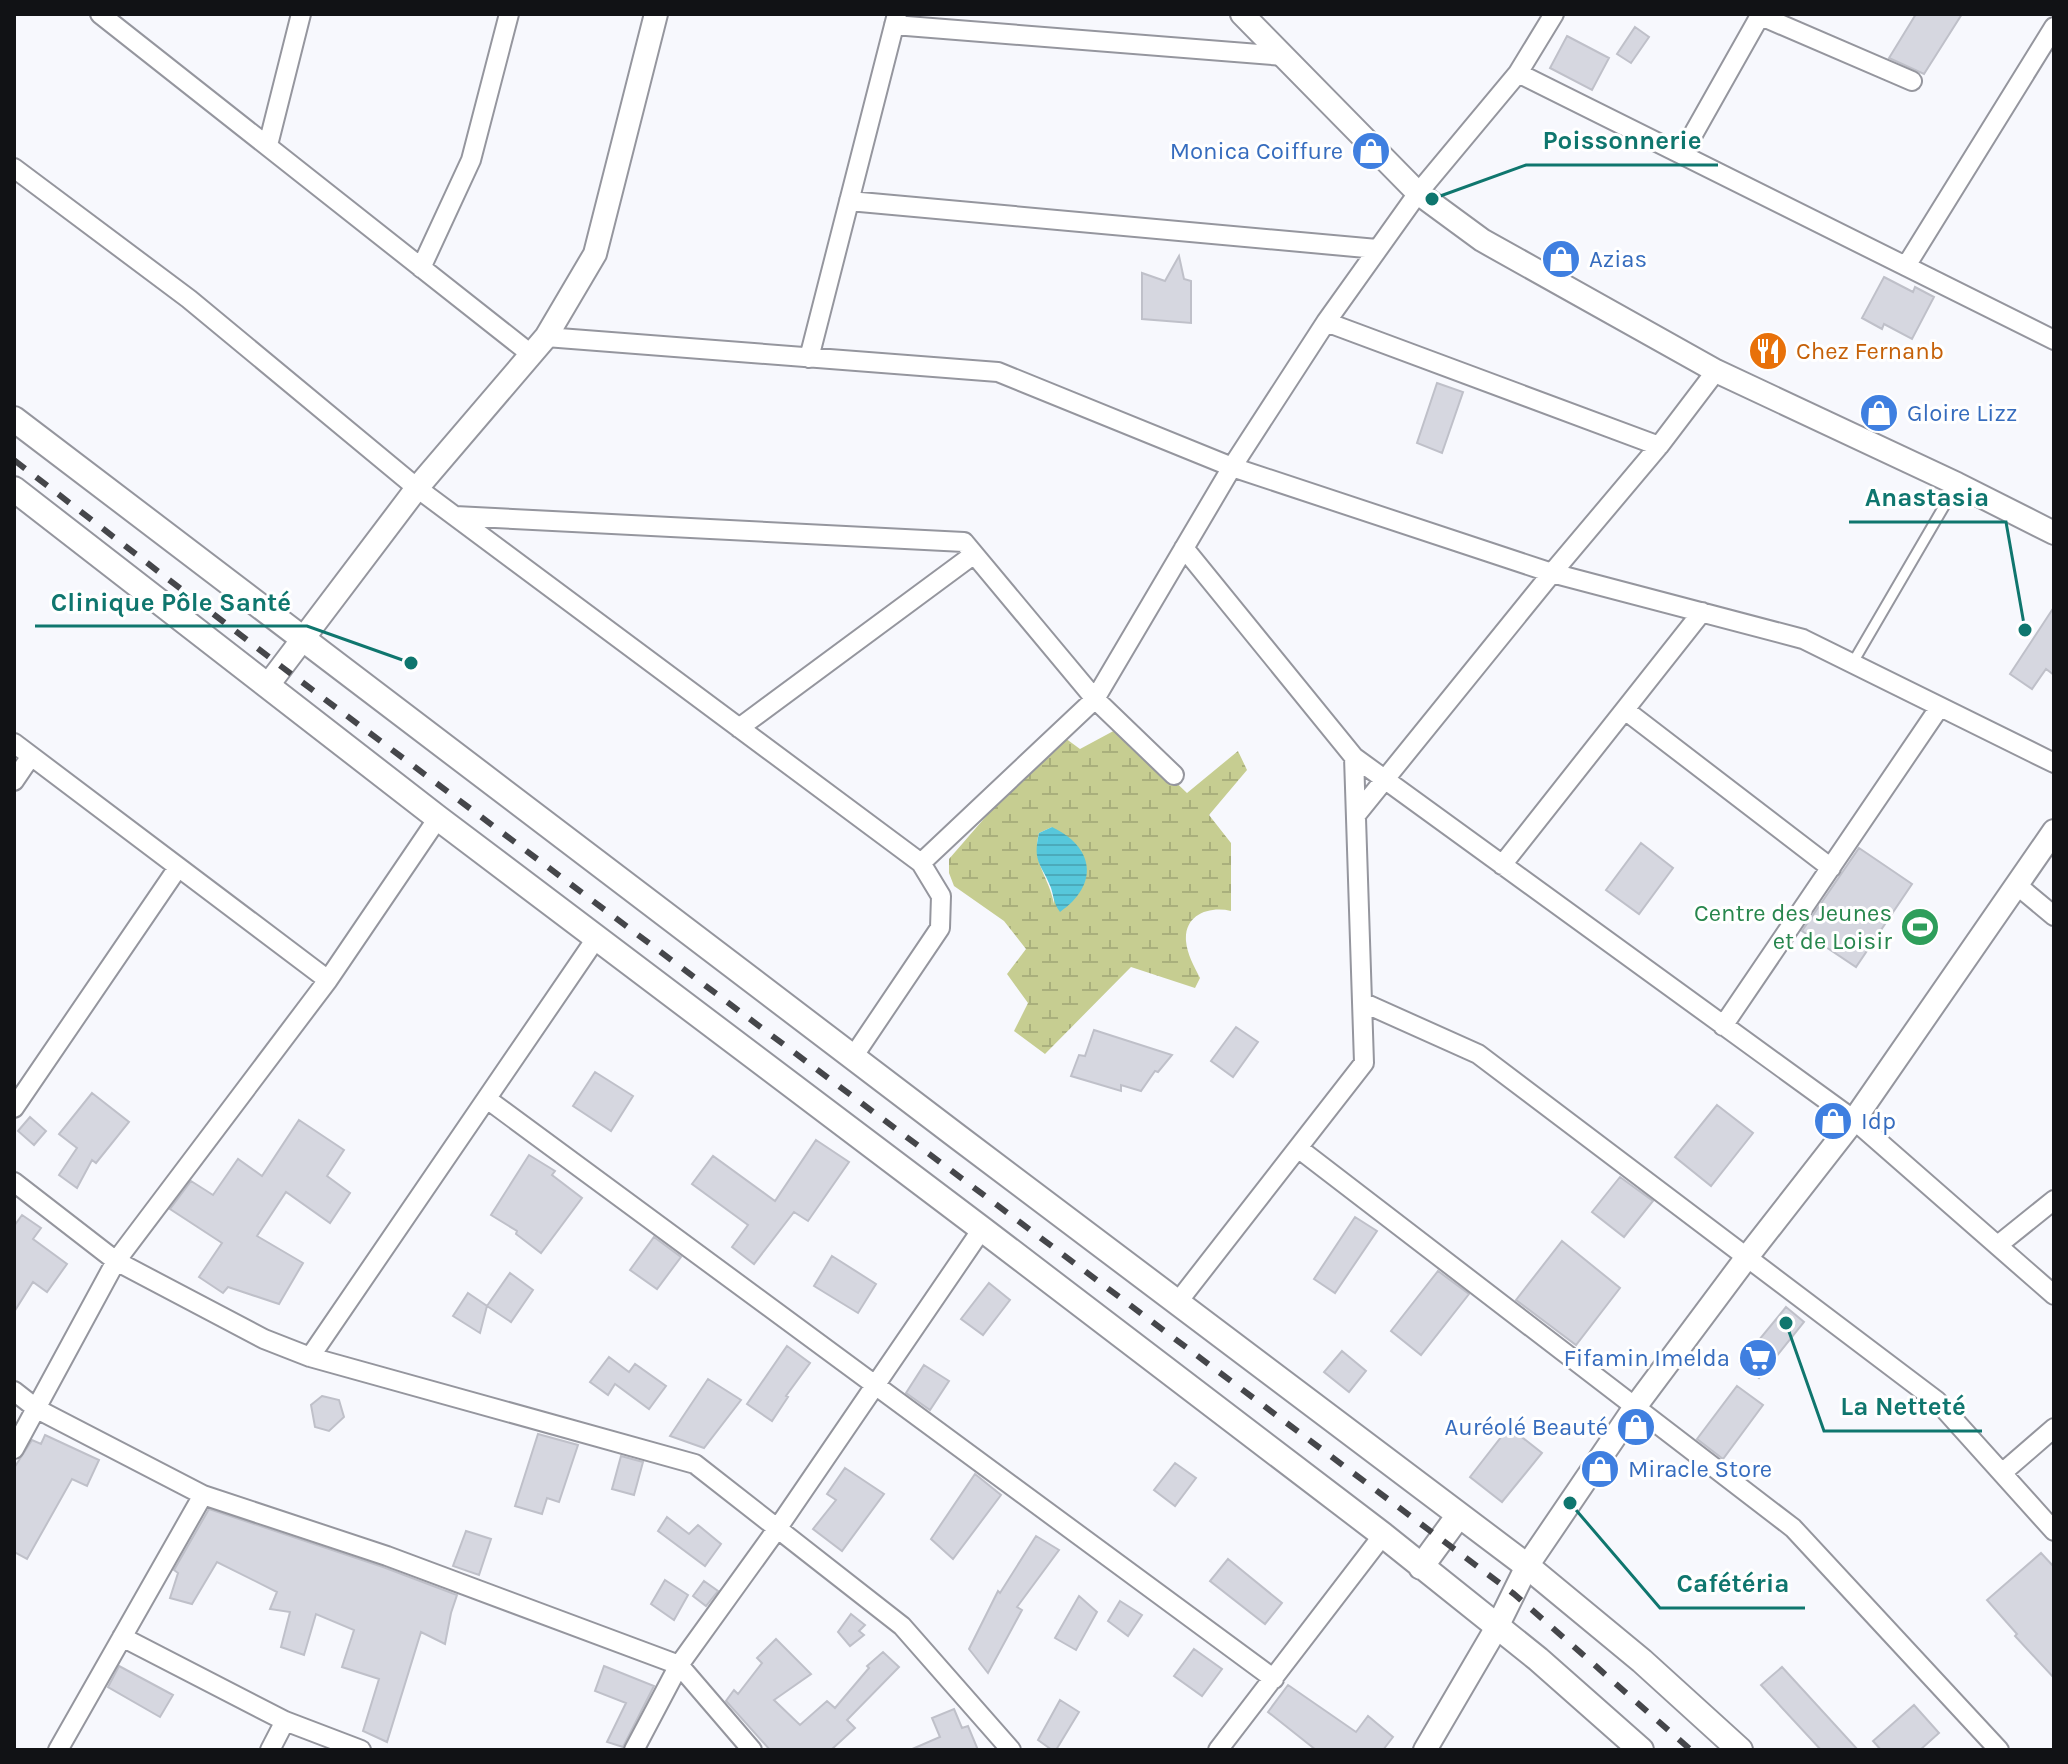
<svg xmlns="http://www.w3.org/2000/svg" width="2068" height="1764" font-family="Karla,sans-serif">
<defs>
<pattern id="wetland-marsh" width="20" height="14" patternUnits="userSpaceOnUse" patternTransform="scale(2)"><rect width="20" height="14" fill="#c6cd91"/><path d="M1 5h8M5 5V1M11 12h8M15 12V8" fill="none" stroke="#a9af7c"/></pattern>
<pattern id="water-rules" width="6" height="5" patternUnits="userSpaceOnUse" patternTransform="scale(2)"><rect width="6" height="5" fill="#57c7db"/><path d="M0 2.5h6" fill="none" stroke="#4baabb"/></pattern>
</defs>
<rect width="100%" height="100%" fill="#f7f8fd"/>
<!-- wetland -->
<path fill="url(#wetland-marsh)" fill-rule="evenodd" d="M1119 728 1187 793 1238 751 1247 770 1209 815 1231 843V911C1210 906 1184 914 1186 941 1187 954 1194 966 1200 978L1195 988 1131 967 1045 1054 1014 1031 1028 1003 1007 974 1026 949 1004 921 954 886 949 873V859L1015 783 1065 738 1080 749ZM1052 827 1054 904C1049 876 1031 863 1039 833Z"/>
<!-- water -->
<path fill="url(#water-rules)" d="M1052 827C1094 847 1100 884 1060 912 1054 904 1054 898 1051 888 1042 864 1032 863 1039 833Z"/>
<!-- building -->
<path fill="#d6d7e0" stroke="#bfc0c9" stroke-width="2" d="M1916 14H1962L1924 74 1889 58Z
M1635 27 1649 37 1631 63 1617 54Z
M1567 36 1609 58 1592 90 1550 68Z
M1179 256 1184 279 1191 281V323L1142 319V273L1165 281Z
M1884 277 1913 292 1915 287 1934 297 1912 339 1884 324 1882 329 1862 318Z
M1437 383 1463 392 1442 453 1417 443Z
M2054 607V675L2046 669 2032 689 2010 674Z
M1641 843 1673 868 1639 914 1606 890Z
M1859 848 1912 884 1856 967 1802 931Z
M1236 1027 1258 1042 1233 1077 1211 1061Z
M1094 1030 1172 1055 1158 1072 1155 1071 1141 1091 1121 1085V1091L1071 1076 1079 1055 1085 1056Z
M595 1072 633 1096 611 1131 573 1106Z
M92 1093 129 1122 96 1163 92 1160 77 1188 59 1175 77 1148 59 1134Z
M1717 1105 1753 1133 1711 1186 1675 1157Z
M30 1117 46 1131 34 1145 18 1131Z
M299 1120 344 1150 327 1176 350 1193 330 1223 286 1192 257 1236 303 1263 279 1304 228 1287 223 1293 199 1277 222 1243 170 1209 191 1181 213 1195 238 1159 262 1176Z
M816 1140 849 1162 808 1221 794 1212 754 1264 732 1247 748 1225 692 1184 713 1156 775 1201Z
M529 1155 555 1171 552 1175 582 1198 541 1253 516 1234 517 1231 491 1215Z
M1620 1177 1653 1201 1624 1237 1592 1212Z
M22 1215 41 1228 33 1239 67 1264 47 1292 33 1282 14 1312V1226Z
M1355 1217 1377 1231 1335 1293 1314 1279Z
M654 1237 681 1257 657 1289 630 1270Z
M1562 1241 1620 1288 1576 1345 1516 1300Z
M832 1256 876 1284 858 1313 814 1286Z
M1438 1271 1469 1294 1421 1355 1391 1331Z
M510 1273 533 1290 511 1322 487 1306Z
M989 1283 1010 1300 983 1335 961 1319Z
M468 1293 487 1306 480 1333 453 1316Z
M1786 1307 1804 1322 1759 1378 1740 1363Z
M787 1346 810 1363 786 1396 788 1397 772 1421 747 1404Z
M1342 1351 1366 1371 1349 1392 1324 1372Z
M609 1357 629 1372 635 1364 666 1386 649 1409 615 1384 608 1395 590 1382Z
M924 1365 949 1381 930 1410 906 1393Z
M708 1379 741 1400 704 1448 670 1436Z
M1737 1386 1763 1405 1723 1459 1697 1439Z
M322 1396 339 1400 344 1417 329 1431 315 1427 311 1405Z
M1509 1427 1542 1453 1502 1502 1470 1477Z
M538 1434 578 1445 559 1502 547 1498 542 1514 515 1506Z
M45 1435 99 1460 87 1486 72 1479 27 1559 14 1552V1468L32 1440 41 1444Z
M621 1456 643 1462 634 1495 612 1489Z
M1175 1463 1196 1478 1175 1506 1154 1490Z
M845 1468 884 1494 842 1551 813 1529 836 1500 827 1494Z
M975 1474 1001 1495 953 1559 931 1539Z
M209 1509 383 1567 457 1595 451 1613 445 1644 421 1632 387 1742 363 1731 379 1679 342 1667 354 1630 316 1614 304 1655 281 1647 290 1612 270 1609 277 1592 217 1562 192 1604 170 1598 178 1573 174 1570Z
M667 1517 689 1534 698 1525 721 1544 705 1566 658 1531Z
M466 1531 491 1539 479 1575 453 1566Z
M1036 1536 1059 1550 1017 1607 1022 1610 988 1673 969 1649 998 1591 1000 1593Z
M2041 1553 2054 1567V1678L2015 1636 2017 1634 1987 1600Z
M1228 1559 1282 1603 1265 1624 1210 1581Z
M665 1580 688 1595 674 1620 651 1604Z
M704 1581 718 1591 706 1606 693 1596Z
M1079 1596 1097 1612 1076 1650 1055 1638Z
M1120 1601 1142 1615 1128 1636 1108 1621Z
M851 1614 865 1625 859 1631 864 1635 850 1646 838 1632Z
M776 1639 811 1674 774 1700 800 1725 827 1701 835 1708 869 1668 867 1666 883 1652 899 1667 847 1720 855 1728 831 1750H770L726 1701 734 1690 738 1694 762 1663 757 1658Z
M1194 1649 1222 1669 1202 1696 1174 1676Z
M119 1666 173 1695 160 1717 108 1687Z
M604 1666 654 1686 623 1747 607 1742 626 1703 595 1691Z
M1782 1667 1858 1750H1821L1761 1685Z
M1288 1685 1356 1732 1368 1716 1393 1737 1383 1750H1316L1268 1712Z
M1060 1700 1079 1712 1056 1750H1052L1038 1740Z
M1914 1705 1939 1733 1920 1750H1881L1873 1741Z
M954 1709 962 1728 968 1726 978 1750H910L940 1737 932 1718Z"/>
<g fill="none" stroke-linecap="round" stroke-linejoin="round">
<!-- service casing -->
<g stroke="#95969e" stroke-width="13">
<path id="service" d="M1852 664 1957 484"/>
</g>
<!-- minor casing -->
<g stroke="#95969e" stroke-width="22">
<path id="minor" d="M100 14 532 355
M1761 16 1912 81
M894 25 1284 56
M1518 73 2054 340
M268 145 301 14
M1682 154 1761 14
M14 168 189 299 417 488 921 863 941 896 940 928 853 1057
M849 201 1377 249
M1906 266 2054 27
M421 268 471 160 509 14
M1326 322 1659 446
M546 337 998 372 1232 467 1552 573 1803 639 2054 763
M809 358 897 14
M455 516 964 542 1095 699 1174 775
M1184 548 1354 757 1854 1120 2054 1295
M1625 710 1831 868
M739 728 973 555
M14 743 328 980
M14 781 31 756
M1356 815 1552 573 1659 446 1716 371
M921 863 1095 699 1232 467 1326 322 1418 193 1518 73 1554 14
M1502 865 1702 612
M2018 886 2054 916
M1362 1002 1478 1054 1937 1401 2054 1531
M1723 1026 1939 708
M487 1099 1274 1679
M14 1108 177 869
M1298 1148 1793 1528 1999 1750
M14 1182 116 1261 264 1339 310 1357 695 1464 902 1626 1011 1750
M1998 1245 2054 1200
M1177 1303 1364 1063 1354 757
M310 1357 597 937
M14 1391 37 1409 203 1495 387 1556 679 1665 752 1750
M14 1449 116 1261 328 980 438 818
M2002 1473 2054 1428
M122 1637 285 1721 361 1750
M58 1750 203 1495
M270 1750 285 1721
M634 1750 679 1665 777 1529 982 1229
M1218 1750 1383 1535"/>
</g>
<!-- tertiary casing -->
<g stroke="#95969e" stroke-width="26">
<path id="tertiary" d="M1242 14 1418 193 1482 240 1716 371 1957 484 2054 533
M268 685 417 488 546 337 595 254 656 14
M1425 1750 1497 1627 1527 1566 1635 1407 1747 1257 1854 1120 2054 831"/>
</g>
<!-- secondary casing -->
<g stroke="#95969e" stroke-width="28">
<path id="secondary" d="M14 419 958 1137 1527 1566 1642 1661 1740 1750
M14 489 438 818 982 1229 1383 1535 1538 1659 1641 1750
M1421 1567 1459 1515"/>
</g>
<!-- service -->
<use href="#service" stroke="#fff" stroke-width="9"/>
<!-- minor -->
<use href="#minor" stroke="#fff" stroke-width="18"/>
<!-- tertiary -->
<use href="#tertiary" stroke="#fff" stroke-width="22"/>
<!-- secondary -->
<use href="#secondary" stroke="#fff" stroke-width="24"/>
<!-- rail -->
<path stroke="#45464a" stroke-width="6" stroke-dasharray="14 14" stroke-linecap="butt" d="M14 460 282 667 1514 1594 1691 1750"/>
</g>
<!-- icons -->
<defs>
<g id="shop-disc" transform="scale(2)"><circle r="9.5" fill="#3f7fe0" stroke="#fff"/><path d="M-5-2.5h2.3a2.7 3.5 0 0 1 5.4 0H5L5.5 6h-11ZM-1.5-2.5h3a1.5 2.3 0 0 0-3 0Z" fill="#fff"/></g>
<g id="restaurant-disc" transform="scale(2)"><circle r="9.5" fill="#e8710a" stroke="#fff"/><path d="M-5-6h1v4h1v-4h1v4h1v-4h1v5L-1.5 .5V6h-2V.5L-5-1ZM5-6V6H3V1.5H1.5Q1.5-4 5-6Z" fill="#fff"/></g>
<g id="stadium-disc" transform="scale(2)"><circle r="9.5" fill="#2e9e5b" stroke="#fff"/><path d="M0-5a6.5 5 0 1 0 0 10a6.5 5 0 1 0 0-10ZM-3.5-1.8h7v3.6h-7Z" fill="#fff"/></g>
<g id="supermarket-disc" transform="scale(2)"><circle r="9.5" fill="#3f7fe0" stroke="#fff"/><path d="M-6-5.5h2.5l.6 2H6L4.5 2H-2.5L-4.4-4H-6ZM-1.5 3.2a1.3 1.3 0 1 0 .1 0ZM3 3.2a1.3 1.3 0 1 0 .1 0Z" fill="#fff"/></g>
</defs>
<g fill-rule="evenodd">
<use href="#shop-disc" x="1371" y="151"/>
<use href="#shop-disc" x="1561" y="259"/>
<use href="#restaurant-disc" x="1768" y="351"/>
<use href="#shop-disc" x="1879" y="413"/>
<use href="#stadium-disc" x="1920" y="927"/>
<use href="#shop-disc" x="1833" y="1121"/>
<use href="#supermarket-disc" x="1758" y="1358"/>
<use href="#shop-disc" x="1636" y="1427"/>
<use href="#shop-disc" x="1600" y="1469"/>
</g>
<g text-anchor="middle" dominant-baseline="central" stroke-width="6" stroke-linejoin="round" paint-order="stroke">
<!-- shop labels -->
<g font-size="24" fill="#366cbe" stroke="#fff" text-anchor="start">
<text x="1343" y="151" text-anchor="end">Monica Coiffure</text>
<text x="1589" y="259">Azias</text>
<text x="1907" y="413">Gloire Lizz</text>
<text x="1861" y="1121">Idp</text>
<text x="1730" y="1358" text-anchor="end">Fifamin Imelda</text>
<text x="1608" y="1427" text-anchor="end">Auréolé Beauté</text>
<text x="1628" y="1469">Miracle Store</text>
</g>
<!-- food labels -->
<g font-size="24" fill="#c56008" stroke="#fff" text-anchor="start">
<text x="1796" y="351">Chez Fernanb</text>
</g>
<!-- leisure labels -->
<g font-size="24" fill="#27864d" stroke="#fff" text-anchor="end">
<text x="1892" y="913">Centre des Jeunes<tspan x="1892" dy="28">et de Loisir</tspan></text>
</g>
</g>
<!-- callouts -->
<path fill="none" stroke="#0f766e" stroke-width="3" d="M1432 199L1526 165H1718M2025 630L2006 522H1849M411 663L307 626H35M1786 1323L1824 1431H1982M1570 1503L1660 1608H1805"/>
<g fill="#0f766e" stroke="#fff" stroke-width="3">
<circle cx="1432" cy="199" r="8"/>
<circle cx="2025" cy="630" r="8"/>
<circle cx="411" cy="663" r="8"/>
<circle cx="1786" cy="1323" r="8"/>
<circle cx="1570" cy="1503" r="8"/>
</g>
<g font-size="26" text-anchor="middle" font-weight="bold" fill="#0f766e" stroke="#fff" stroke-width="6" stroke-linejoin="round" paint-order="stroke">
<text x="1622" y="149">Poissonnerie</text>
<text x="1927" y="506">Anastasia</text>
<text x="171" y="611">Clinique Pôle Santé</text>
<text x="1903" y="1415">La Netteté</text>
<text x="1733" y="1592">Cafétéria</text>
</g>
<!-- border -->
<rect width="2068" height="1764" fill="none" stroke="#111215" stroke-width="32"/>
</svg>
